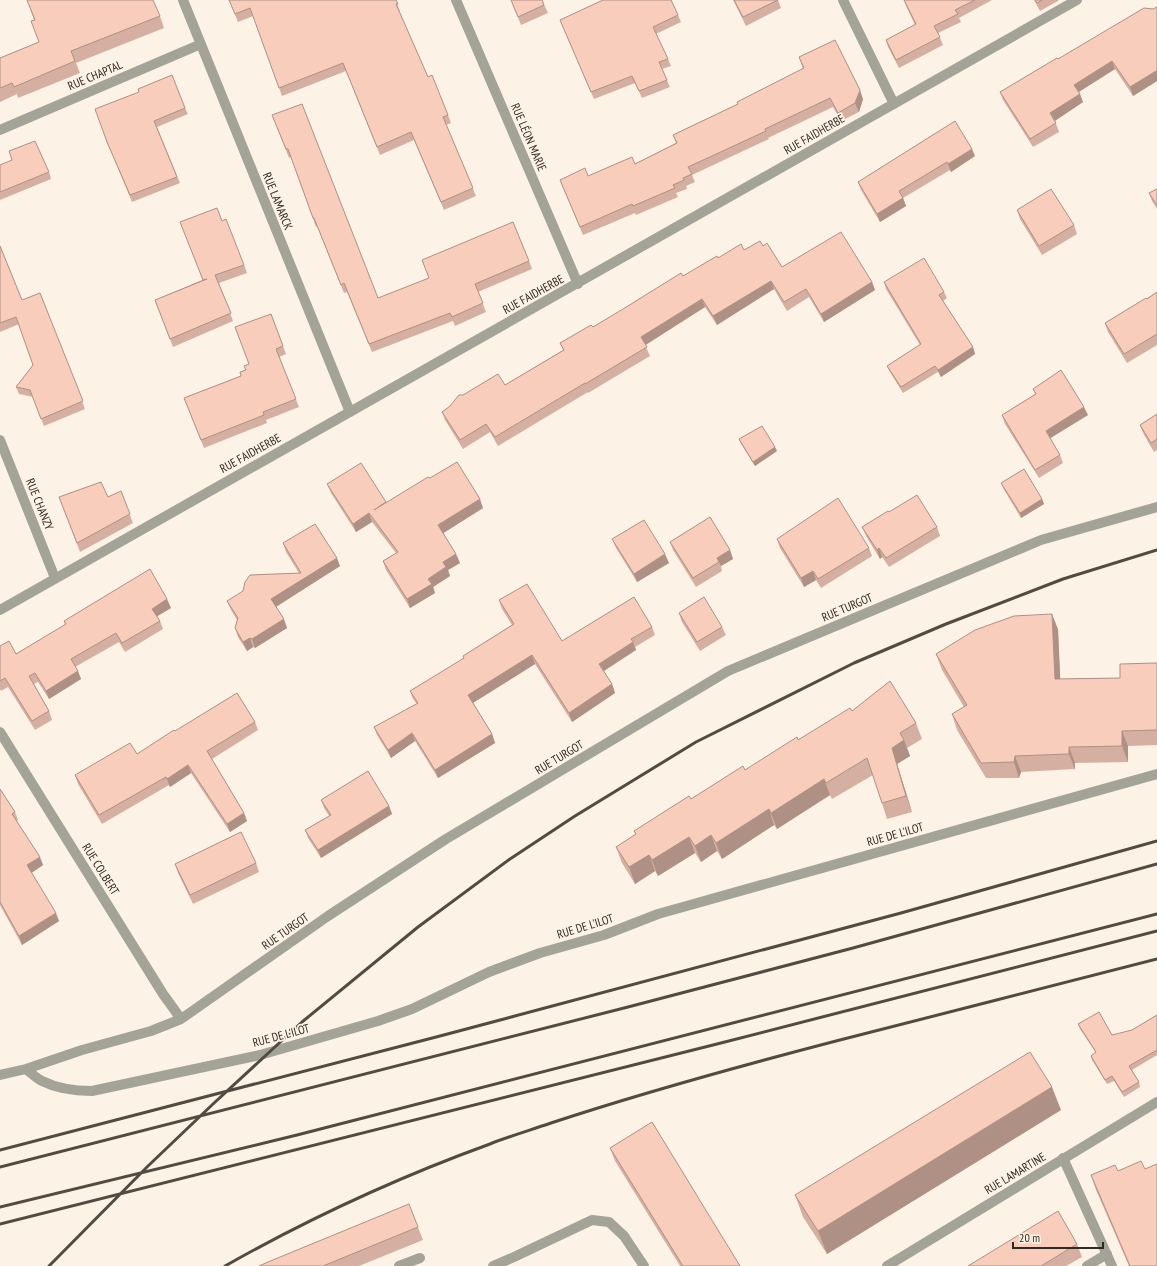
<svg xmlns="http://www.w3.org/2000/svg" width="1157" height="1266" font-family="'PT Sans Narrow',sans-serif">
<rect width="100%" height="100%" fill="#fdf2e6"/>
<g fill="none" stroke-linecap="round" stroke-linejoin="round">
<!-- service -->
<path stroke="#a4a398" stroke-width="10" d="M1063 1158 1112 1266
M399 1266 420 1258
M493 1266 514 1257 592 1220 609 1222 624 1236 644 1266
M1087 1266 1107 1254"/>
<!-- minor -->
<path stroke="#a4a398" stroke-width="10" d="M183 0 350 412
M456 0 578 284
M843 0 894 104
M0 130 201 44
M0 440 55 578
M0 610 1077 0
M0 732 163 994 181 1019
M26 1069C31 1073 36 1078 42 1081 58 1089 75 1091 92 1091L260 1055 378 1021 412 1009 489 972 540 953 604 935 658 914 1157 774
M0 1075 26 1069 82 1050 151 1031 181 1019 328 916 446 839 728 671 1041 540 1157 507
M887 1266 1157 1102"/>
<!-- rail -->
<path stroke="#524b42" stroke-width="3" d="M0 1150 440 1036 901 913 1157 841
M0 1167 628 1007 853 948 1157 864
M0 1207 297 1135 1157 914
M0 1224 717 1044 1157 931
M49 1266 148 1166 213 1104 302 1022 418 927 510 859 575 816 696 742 854 663 946 624 1063 579 1157 550
M225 1266C310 1218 399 1177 490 1144 510 1136 531 1130 551 1123 645 1092 740 1066 836 1041 943 1014 1050 986 1157 959"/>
</g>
<!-- wall -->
<path fill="#d5b0a2" d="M27 0 160 16 164 28 76 63 80 73 18 98 17 94 0 102V58L39 42 34 20Z
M229 0H396L400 12H399L428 77 448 115 451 123 446 125 476 196 444 210 414 140 380 155 346 71 282 96 253 16 238 22Z
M511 0H542L548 13 521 25Z
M733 0H778L781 8 746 26Z
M904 0H992L959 18 961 22 938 33 943 45 899 68 888 47 886 40 915 25 906 6Z
M1034 0H1058V1L1040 11Z
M1157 7V81L1133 96 1115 69 1079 92 1083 102 1055 121 1059 132 1033 147 1003 100 1000 92 1058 59Z
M678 15 681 22 656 34 668 59 671 66 662 69 670 87 642 98 635 83 594 99 560 20Z
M799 57 863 99 859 112 841 121 833 107 768 138 769 139 692 175 695 182 686 186 687 189 676 193 678 197 636 215 635 213 583 235 560 180 588 176 635 164 676 143 673 135 738 104 803 69Z
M185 108 188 114 157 127 180 183 132 202 110 149 95 109Z
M272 115 378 298 529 261 532 269 478 292 486 312 455 326 453 321 372 352 347 292 344 293 317 226 316 227 291 157 289 158Z
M975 156 951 172 950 170 903 198 906 206 880 222 861 190 858 182Z
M12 160 49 172 51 179 0 200V165Z
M1157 189V209L1152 201 1149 193Z
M1017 210 1074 225 1077 234 1042 255 1020 219Z
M222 221 244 265 247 273 219 283 233 321 173 347 155 300 202 280Z
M0 246 22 300 40 293 85 409 44 426 33 397 19 394 16 387 33 365 19 324 0 332Z
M763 246 782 267 872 282 875 290 824 322 809 297 787 311 774 289 717 325 705 307 645 345 650 356 588 393V392L498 446 490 432 463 449 445 420 442 412 450 406 463 395 505 385 563 350 560 343 593 327 683 276 718 258 744 250Z
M884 282 944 292 947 298 943 301 973 347 975 354 941 377 938 372 903 393 890 372 887 366 920 345 886 289Z
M1157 292V345L1127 363 1108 332 1105 323Z
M271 314 286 354 279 357 299 407 266 420 267 423 204 448 184 398 241 376 246 370 249 364 235 327Z
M1033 389 1088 415 1050 438 1060 455 1063 463 1039 478 1005 424 1002 415 1035 394Z
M1157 414V450L1154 452 1143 433 1140 425Z
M739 439 777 451 755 466 741 444Z
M430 478 483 508 443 533 456 554 460 563 448 570 450 576 433 587 435 593 410 608 386 570 383 561 396 553 372 522 356 532 331 493 327 484 387 502Z
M1001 483 1042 499 1044 504 1021 518 1003 488Z
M121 491 133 523 80 552 59 497H108Z
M889 512 937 527 940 536 889 567 882 557 880 559 866 536 862 527Z
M612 539 669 563 637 582 616 548Z
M777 539 869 548 872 556 821 588 816 580 804 587 780 548Z
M670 542 730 550 733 559 721 566 722 571 696 587 673 550Z
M283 543 340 566 276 607 287 628 255 648 253 647 247 651 238 637 235 628 237 620 231 610 227 601 299 573 286 552Z
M499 600 562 641 652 627 655 635 635 647 636 650 604 671 612 684 615 693 572 722 535 664 473 703 492 734 495 743 438 778 415 741 391 758 377 735 374 727 417 704 413 699 410 691 464 659 463 656 512 625 502 609Z
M171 608 157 616 160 621 163 629 125 652 119 642 75 667 81 679 49 699 38 682 34 684 49 711 52 720 35 730 8 687 1 691 0 689V646L16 654 65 625 64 621Z
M679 613 722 627 726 635 700 651 682 622Z
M1058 629 1060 679 1120 678 1157 663V745L1128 746V762L1075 763V769L1021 772 1019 778H986L957 730 952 714 964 707 942 670 936 654Z
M852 711 916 723 922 739 907 748 910 756 897 764 912 812 887 819 873 775 832 799 830 795 777 829 774 825 722 859 717 851 701 862 695 853 658 876 655 871 635 884 622 863 616 847 636 834 634 831Z
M255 722 258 730 212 759 244 813 247 821 230 832 191 773 170 787 169 785 102 824 78 784 75 775 137 754 175 731Z
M0 789 15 812 18 820 17 821 43 865 31 873 59 921 22 945 0 905Z
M321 800 389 806 392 814 321 858 308 838 305 830 329 816 324 808Z
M256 863 259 872 193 904 178 873 175 864Z
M1157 1015V1055L1132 1070 1139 1082 1140 1087 1124 1097 1114 1081 1107 1084 1092 1060 1091 1056 1096 1053 1080 1029 1078 1024 1112 1035 1132 1030Z
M1061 1110 827 1254 803 1217 795 1195Z
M610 1148 740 1266H680L615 1161Z
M1145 1169 1157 1266H1129L1096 1190 1091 1175 1118 1171Z
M418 1227 423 1240 359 1266H259Z
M1077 1244 1082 1257 1066 1266H968Z"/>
<!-- shaded-wall -->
<path fill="#ae9084" d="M1112 61 1115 69 1077 93 1074 85Z
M1156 71 1157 73V81L1133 96 1130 87Z
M860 90 863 99 859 112 855 103Z
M1080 94 1083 102 1053 122 1050 113Z
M972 149 975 156 951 172 948 164Z
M903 198 906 206 880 222 877 214Z
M771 281 774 289 717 325 713 316Z
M872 282 875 290 824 322 821 314Z
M702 299 705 307 644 346 641 337Z
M973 347 975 354 941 377 938 370Z
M1084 407 1088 415 1049 439 1046 431Z
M775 447 777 451 755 466 753 462Z
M480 499 483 508 442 534 438 525Z
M1042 499 1044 504 1021 518 1020 513Z
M369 513 372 522 356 532 353 524Z
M879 548 882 557 880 559 877 550Z
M730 550 733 559 721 566 717 558Z
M456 554 460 563 448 570 450 576 433 587 435 593 410 608 407 599 428 579 443 562Z
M665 554 669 563 637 582 634 574Z
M337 558 340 566 274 608 271 599Z
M813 571 816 580 804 587 801 578Z
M167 599 171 608 156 617 152 609Z
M1052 614 1058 629 1061 695 1055 679Z
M284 619 287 628 255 648 252 639Z
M250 638 253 647 247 651 243 642Z
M633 642 636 650 602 672 599 664Z
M532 655 535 664 471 704 468 695Z
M78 671 81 679 49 699 46 691Z
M612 684 615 693 572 722 569 713Z
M1122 731 1128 746V762L1122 746Z
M412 733 415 741 391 758 388 750Z
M492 734 495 743 438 778 435 770Z
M904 740 910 756 897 764 912 812 906 796 892 748Z
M1069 747 1075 763V769L1069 754Z
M1015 756 1021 772 1019 778 1014 762Z
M188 765 191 773 170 787 167 779Z
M824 779 830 795 777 829 771 813Z
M389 806 392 814 321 858 318 850Z
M769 809 774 825 722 859 716 843Z
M244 813 247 821 230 832 227 824Z
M711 835 717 851 701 862 695 846Z
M689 837 695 853 658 876 652 860Z
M649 855 655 871 635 884 629 867Z
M40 857 43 865 30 874 27 865Z
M56 913 59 921 22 945 19 936Z
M1052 1087 1061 1110 827 1254 818 1231Z"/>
<!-- building -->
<path fill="#f8cdbc" stroke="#ae9084" d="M27 0H153L160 16 71 51 75 61 14 87 12 83 0 88V58L39 42 31 21 35 20Z
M229 0H396L398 4H396L428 77 432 75 448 115 443 117 473 188 441 202 411 132 377 147 343 63 279 88 250 8 235 14Z
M511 0H542L544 5 518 17Z
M603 0H671L678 15 653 27 668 59 659 62 667 80 639 91 632 76 591 92 560 20Z
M734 0H778L743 17Z
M904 0H975L955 10 958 14 934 26 940 37 896 60 886 40 916 24Z
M1035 0H1042L1037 3Z
M1157 7V72L1156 71 1130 87 1112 61 1074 85 1080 94 1050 113 1056 123 1030 139 1000 92 1057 58 1058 59 1144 8 1153 9Z
M835 40 860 90 855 103 838 113 830 98 765 129 766 131 688 167 692 174 683 178 684 180 673 185 675 188 633 206 632 204 580 227 560 180 585 168 588 176 632 157 635 164 677 143 673 135 738 104 737 102 804 68 799 57Z
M172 75 185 108 154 121 177 177 130 195 107 142 95 109 139 92 138 89Z
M302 104 378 298 429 278 422 260 513 222 529 261 475 284 483 303 452 317 450 313 369 344 344 283 341 285 314 218H313L288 149H286L272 115Z
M955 121 972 149 948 164 947 162 899 191 903 198 877 214 858 182Z
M35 141 49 172 0 192V165L12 160 9 151Z
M1051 189 1074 225 1039 246 1017 210Z
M1157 189V205L1149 193Z
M217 208 222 221 226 219 244 265 215 275 231 313 170 339 155 300 207 279 203 280 180 222Z
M841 232 872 282 821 314 806 289 784 302 771 281 713 316 702 299 641 337 647 347 585 384V383L495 437 486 424 460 440 442 412 450 406 459 395H463L498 374 505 385 564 350 560 343 591 325 593 327 623 309 681 273 683 276 717 256 718 258 741 244 744 250 760 241 763 246 767 243 782 267Z
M0 246 22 300 40 293 83 401 41 419 30 390 16 387 33 365 16 317 0 323Z
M924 258 944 292 939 295 973 347 938 370 935 366 901 387 887 366 921 344 884 282Z
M1157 292V334L1124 354 1105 323 1146 298 1147 299Z
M271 314 283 346 276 349 296 399 263 412 264 415 201 440 184 398 241 376 240 372 246 370 244 366 249 364 235 327Z
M1061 370 1084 407 1046 431 1060 455 1035 470 1002 415 1036 394 1033 389Z
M1157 414V439L1151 443 1140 425Z
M762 426 775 447 753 462 739 439Z
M457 462 480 499 438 525 456 554 443 562 446 567 428 579 432 584 407 599 383 561 398 552 369 513 353 524 327 484 361 463 386 502 374 510 428 477 430 478Z
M1024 469 1042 499 1020 513 1001 483Z
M101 482 108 497 121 491 130 514 77 543 59 497Z
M917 495 937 527 886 558 879 548 877 550 862 527 888 511 889 512Z
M838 498 869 548 818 579 813 571 801 578 777 539Z
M710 517 730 550 717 558 719 562 693 578 670 542Z
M644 520 665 554 634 574 612 539Z
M315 524 337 558 271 599 284 619 252 639 250 638 243 642 235 628 238 618 227 601 243 591 245 582 250 575 301 573 283 543Z
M150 569 167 599 152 609 160 621 122 643 116 633 71 659 78 671 46 691 35 673 29 676 49 711 32 721 5 678 0 681V646L9 641 16 654 66 624 64 621Z
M527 584 562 641 634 597 652 627 631 639 633 642 599 664 612 684 569 713 532 655 468 695 492 734 435 770 412 733 388 750 374 727 418 703 410 691 464 658 463 656 514 624 499 600Z
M704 597 722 627 697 642 679 613Z
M1052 614 1055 679 1120 678V664L1157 663V730L1122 731V746L1069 747V754L1015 756 1014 762 981 763 952 714 967 705 936 654 975 630 1014 616Z
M890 681 916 723 900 733 904 740 892 748 906 796 882 803 867 758 826 783 824 779 771 813 769 809 716 843 711 835 695 846 689 837 652 860 649 855 629 867 616 847 636 834 634 831 689 796 691 799 743 766 745 770 797 737 798 740 850 708 852 711Z
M237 693 255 722 207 751 244 813 227 824 188 765 167 779 166 777 99 815 75 775 130 743 137 754 174 730 175 731Z
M368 771 389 806 318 850 305 830 331 815 321 800Z
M0 789 15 812 12 814 40 857 27 865 56 913 19 936 0 902Z
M241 832 256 863 190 895 175 864Z
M1099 1012 1112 1035 1132 1030 1157 1015V1050L1129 1066 1139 1082 1122 1092 1112 1076 1105 1080 1091 1056 1096 1052 1078 1024Z
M1030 1052 1052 1087 818 1231 795 1195Z
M652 1122 740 1266H683L610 1148Z
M1141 1161 1145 1169 1157 1164V1266H1130L1091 1175 1115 1165 1118 1171Z
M409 1204 418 1227 323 1266H259L268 1262Z
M1058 1211 1077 1244 1041 1266H968Z"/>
<g text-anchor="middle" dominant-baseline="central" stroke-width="3.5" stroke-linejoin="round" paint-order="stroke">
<!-- street labels -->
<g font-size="12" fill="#312a22" stroke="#fdf2e6">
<text transform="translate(95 75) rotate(-23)">RUE CHAPTAL</text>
<text transform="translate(814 134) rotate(-30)">RUE FAIDHERBE</text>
<text transform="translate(529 137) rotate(67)">RUE LÉON MARIE</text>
<text transform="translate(278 201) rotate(68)">RUE LAMARCK</text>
<text transform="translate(533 294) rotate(-29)">RUE FAIDHERBE</text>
<text transform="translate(250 453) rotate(-29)">RUE FAIDHERBE</text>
<text transform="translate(40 504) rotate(68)">RUE CHANZY</text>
<text transform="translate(847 607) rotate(-23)">RUE TURGOT</text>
<text transform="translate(559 757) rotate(-31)">RUE TURGOT</text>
<text transform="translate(895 834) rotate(-16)">RUE DE L'ILOT</text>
<text transform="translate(101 869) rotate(58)">RUE COLBERT</text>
<text transform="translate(585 926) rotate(-17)">RUE DE L'ILOT</text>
<text transform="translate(285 931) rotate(-35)">RUE TURGOT</text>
<text transform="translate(281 1035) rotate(-15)">RUE DE L'ILOT</text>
<text transform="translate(1015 1173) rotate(-31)">RUE LAMARTINE</text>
</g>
</g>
<!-- scale -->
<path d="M1013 1242v6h90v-6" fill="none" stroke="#312a22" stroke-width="2"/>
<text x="1019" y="1242" font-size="12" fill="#312a22" stroke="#fdf2e6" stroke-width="3" paint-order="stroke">20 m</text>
</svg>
